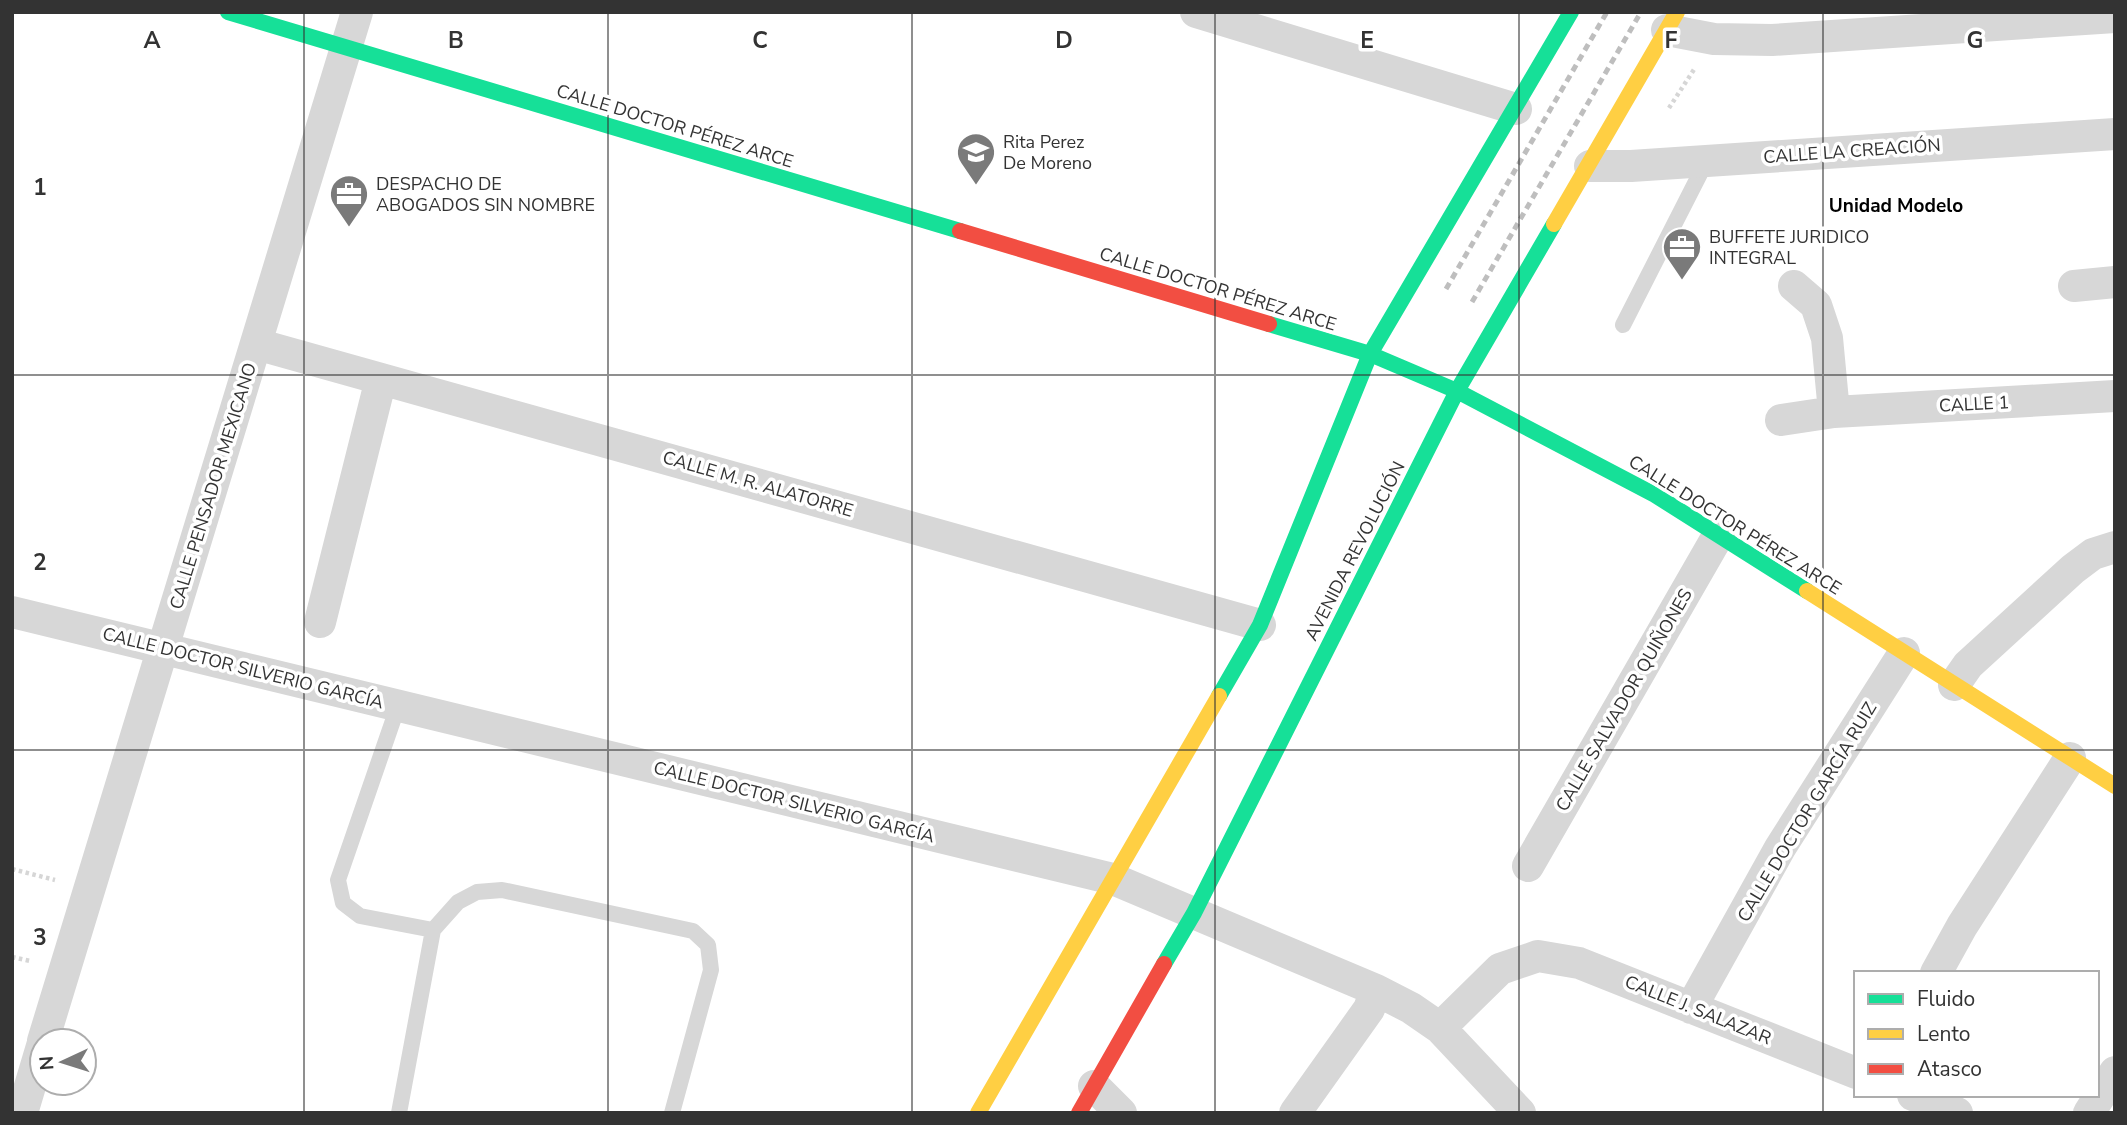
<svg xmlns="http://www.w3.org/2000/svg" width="2127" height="1125" font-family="'Nunito Sans',sans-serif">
<rect width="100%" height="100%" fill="#fff"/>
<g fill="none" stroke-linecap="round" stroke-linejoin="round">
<!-- path -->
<path stroke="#d6d6d6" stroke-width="4.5" stroke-dasharray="3.5 3.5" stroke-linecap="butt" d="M1669 108 1695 68
M12 869 55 880
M12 957 30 961"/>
<!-- lane -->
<path stroke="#d7d7d7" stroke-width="16" d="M1623 325 1707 160
M398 706 338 880 343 903 360 916 433 930
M399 1113 433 930 458 902 477 892 502 890 693 931 708 945 711 970 672 1113"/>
<!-- street -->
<path stroke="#d7d7d7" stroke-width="32" d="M1196 12 1516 109
M1667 30 1714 39 1772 40 2115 17
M1590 166H1631L2115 134
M1794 286 1816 305 1827 338 1834 412
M2074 286 2115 282
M256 344 1260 625
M1781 420 1834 412 2115 396
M12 612 1113 879 1376 990 1411 1008 1440 1028 1520 1113
M320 622 381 379
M1954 685 1968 665 2073 569 2093 554 2115 547
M1528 866 1719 534
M1936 973 1962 926 2070 758
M1691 1008 1780 848 1904 653
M1440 1028 1500 969 1538 956 1579 963 1856 1073
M43 1041 357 12
M1094 1086 1121 1113
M1913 1095 1957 1113
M22 1113 42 1046
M1295 1113 1369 1009 1376 990
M2089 1113 2115 1072"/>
<!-- fast -->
<path stroke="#16e098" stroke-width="16" d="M228 12 960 231
M1269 324 1370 354 1457 391 1655 495 1807 591
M1219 696 1260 625 1370 354 1571 12
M1164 964 1194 913 1457 391 1554 224"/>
<!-- slow -->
<path stroke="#ffcf43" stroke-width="16" d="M1554 224 1677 12
M1807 591 2115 786
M978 1113 1219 696"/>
<!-- jam -->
<path stroke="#f24e42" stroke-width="16" d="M960 231 1269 324
M1079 1113 1164 964"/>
<!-- rail -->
<path stroke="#bebebe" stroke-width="5" stroke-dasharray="7 5" stroke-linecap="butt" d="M1446 289 1607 12
M1472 302 1641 12"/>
</g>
<!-- grid -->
<path fill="none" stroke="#333" stroke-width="2" stroke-opacity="0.55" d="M304 12V1113M608 12V1113M912 12V1113M1215 12V1113M1519 12V1113M1823 12V1113M12 375H2115M12 750H2115"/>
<!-- icons -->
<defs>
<g id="school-pin" transform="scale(2.0125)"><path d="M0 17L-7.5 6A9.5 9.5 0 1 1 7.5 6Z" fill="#7a7a7a" stroke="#fff"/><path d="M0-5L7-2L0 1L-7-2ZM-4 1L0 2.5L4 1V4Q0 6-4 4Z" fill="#fff"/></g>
<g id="office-pin" transform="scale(2.0125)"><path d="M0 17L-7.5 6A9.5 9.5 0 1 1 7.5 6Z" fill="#7a7a7a" stroke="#fff"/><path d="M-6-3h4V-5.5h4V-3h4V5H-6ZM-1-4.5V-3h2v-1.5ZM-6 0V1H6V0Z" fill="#fff"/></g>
</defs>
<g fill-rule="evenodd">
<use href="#school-pin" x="976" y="152"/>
<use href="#office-pin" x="349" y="194"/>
<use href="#office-pin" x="1682" y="247"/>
</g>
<g text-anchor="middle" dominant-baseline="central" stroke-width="7" stroke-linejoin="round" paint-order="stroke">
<!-- street labels -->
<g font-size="18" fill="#333" stroke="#fff">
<text transform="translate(675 126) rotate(17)">CALLE DOCTOR PÉREZ ARCE</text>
<text transform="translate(1852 151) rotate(-4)">CALLE LA CREACIÓN</text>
<text transform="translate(1218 289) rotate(17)">CALLE DOCTOR PÉREZ ARCE</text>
<text transform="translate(1974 404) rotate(-3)">CALLE 1</text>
<text transform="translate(758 484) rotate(16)">CALLE M. R. ALATORRE</text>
<text transform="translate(213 486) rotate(-73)">CALLE PENSADOR MEXICANO</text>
<text transform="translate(1735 525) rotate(32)">CALLE DOCTOR PÉREZ ARCE</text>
<text transform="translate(1355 551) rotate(-63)">AVENIDA REVOLUCIÓN</text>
<text transform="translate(243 668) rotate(14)">CALLE DOCTOR SILVERIO GARCÍA</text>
<text transform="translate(1624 700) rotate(-60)">CALLE SALVADOR QUIÑONES</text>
<text transform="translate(794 802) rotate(14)">CALLE DOCTOR SILVERIO GARCÍA</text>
<text transform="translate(1807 812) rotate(-59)">CALLE DOCTOR GARCÍA RUIZ</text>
<text transform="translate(1698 1010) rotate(22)">CALLE J. SALAZAR</text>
</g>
<!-- poi labels -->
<g font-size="18" fill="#333" stroke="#fff" text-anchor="start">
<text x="1003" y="142">Rita Perez<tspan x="1003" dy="21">De Moreno</tspan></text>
<text x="376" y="184">DESPACHO DE<tspan x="376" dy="21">ABOGADOS SIN NOMBRE</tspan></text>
<text x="1709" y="237">BUFFETE JURIDICO<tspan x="1709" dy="21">INTEGRAL</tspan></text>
</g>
<!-- neighbourhood labels -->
<g font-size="19" font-weight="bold" fill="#000" stroke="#fff">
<text x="1896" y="206">Unidad Modelo</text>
</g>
</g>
<g font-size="23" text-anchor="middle" font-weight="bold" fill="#333" stroke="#fff" stroke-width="7" stroke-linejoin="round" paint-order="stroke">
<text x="152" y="48">A</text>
<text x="456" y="48">B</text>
<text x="760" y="48">C</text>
<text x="1064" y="48">D</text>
<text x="1367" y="48">E</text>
<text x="1671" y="48">F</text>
<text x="1975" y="48">G</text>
<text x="40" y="195">1</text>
<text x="40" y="570">2</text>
<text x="40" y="945">3</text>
</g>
<!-- border -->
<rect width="2127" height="1125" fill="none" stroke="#333333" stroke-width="28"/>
<!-- legend -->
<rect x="1854" y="971" width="245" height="126" fill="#ffffff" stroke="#adadad" stroke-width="2"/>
<rect x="1868" y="994" width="35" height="10" fill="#16e098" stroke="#adadad" stroke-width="2"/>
<text x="1917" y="1006" font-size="21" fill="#333333">Fluido</text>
<rect x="1868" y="1029" width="35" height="10" fill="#ffcf43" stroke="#adadad" stroke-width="2"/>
<text x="1917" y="1041" font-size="21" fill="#333333">Lento</text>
<rect x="1868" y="1064" width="35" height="10" fill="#f24e42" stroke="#adadad" stroke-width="2"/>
<text x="1917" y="1076" font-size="21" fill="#333333">Atasco</text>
<!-- north arrow -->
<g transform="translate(63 1062) rotate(266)"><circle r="33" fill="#ffffff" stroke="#adadad" stroke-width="2"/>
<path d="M0-5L12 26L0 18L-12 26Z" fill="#7a7a7a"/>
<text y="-10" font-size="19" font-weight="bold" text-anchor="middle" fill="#333333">N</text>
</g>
</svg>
